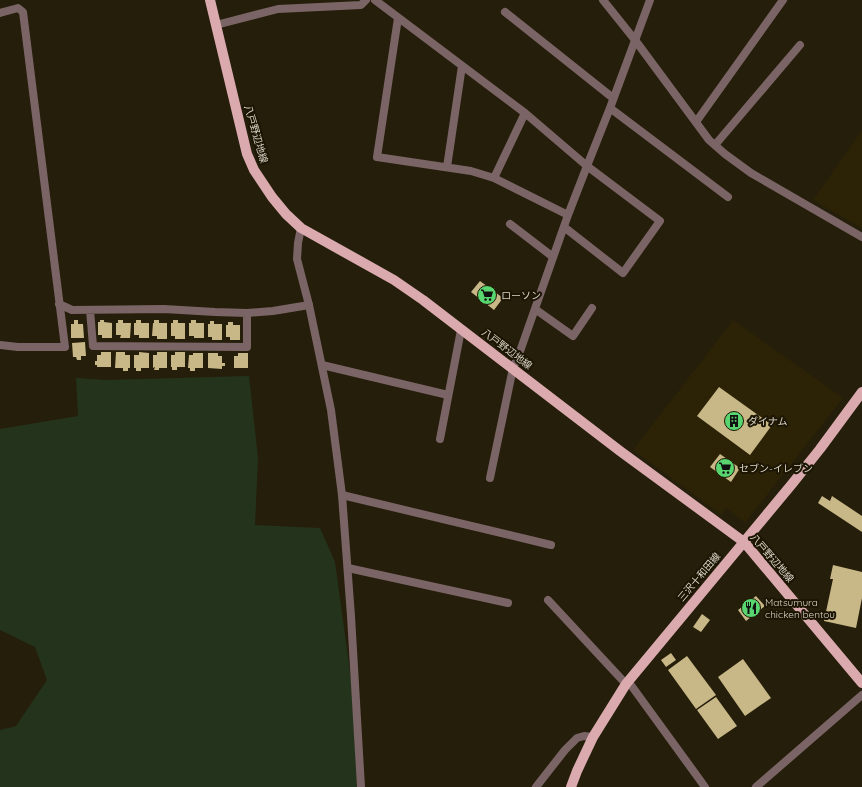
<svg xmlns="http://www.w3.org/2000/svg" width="862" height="787" font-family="Quicksand,'Noto Sans JP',sans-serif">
<rect width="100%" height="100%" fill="#251e0a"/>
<!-- built -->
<path fill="#2c2307" d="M862 130V228L813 200Z
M733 320 843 398 745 523 726 508 722 515 633 450Z"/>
<!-- green -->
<path fill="#24341c" d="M249 376 258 458 255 525 320 528 335 562 351 679 357 787H0V730L16 726 47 680 35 647 0 630V429L78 416 76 378 106 380Z"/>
<!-- building -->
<path fill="#c8b787" d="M480 281 503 298 494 310 471 292Z
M74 320H78V324H83L84 338H71V324H74Z
M100 320H104V322L112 323V338H102V335H98V322H100Z
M118 320H123V323H131L130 338H120L121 335H116V323H118Z
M136 320H141V323H149V338H139V335H134V323H136Z
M154 320H159V323H167V339H157V336H152L153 323H154Z
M173 320H178V323H185V339H175V336H171V323H173Z
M191 320H196V323H204V338H194V336H189V323H191Z
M210 321H214V324H222V340H212V337H208V324H210Z
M228 322H233V325H240V340H230V337H226V325H228Z
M85 342 86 356H81V360H77L76 357H73L72 343Z
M101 352H111V367H97V365H95V361H97V355H101Z
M116 352H125V355H130V368H128V371H123V368H115Z
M139 352 149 353V368H141V371H136V368H134V355H139Z
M157 352H167V368H159V370H154L155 367 153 368V355H157Z
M175 352H185V367H177V370H172V367H171V355H175Z
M193 353H203V368H195V371H190V368H188L189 355H193Z
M208 353H218V356H222V363H225V366H222V369L208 368Z
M238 353H248V368H234V356H238Z
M719 387 772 425 750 455 697 416Z
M720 454 740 468 731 482 710 467Z
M822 496 830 501 832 496 862 516V532L818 503Z
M833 565 862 572V598L856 628 824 621 833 579H830Z
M756 596 765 606 746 621 738 610Z
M702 614 710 620 701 632 693 627Z
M671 653 676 660 666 667 661 660Z
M687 656 716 695 696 709 668 670Z
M743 659 771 698 745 716 718 677Z
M716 697 737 726 718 739 697 710Z"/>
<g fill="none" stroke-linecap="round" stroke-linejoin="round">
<!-- minor -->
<path stroke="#7b6466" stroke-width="8" d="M375 0 525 113 587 166 660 221 623 273 564 227
M505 12 613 98
M0 13 18 8 23 12 65 347H18L0 345
M398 18 377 157 471 171 494 178 568 215
M216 25 278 9 361 5 366 0
M610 108 728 197
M696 122 783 0
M715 145 800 45
M447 167 462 66
M494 178 525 113
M510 224 553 257
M59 304 72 310 164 309 215 312 247 313 273 311 309 305
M535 309 573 336 592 308
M90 310 93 346 247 347V313
M322 365 448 395
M440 439 461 330
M490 478 513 368 518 357 568 215 587 166 610 108 650 0
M342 495 551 545
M348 568 508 603
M548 600 626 684
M628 681 705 787
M536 787 565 750 577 738 584 736 593 737
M756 787 862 695"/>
<!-- tertiary -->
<path stroke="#7b6466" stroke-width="8" d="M603 0 635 40 709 140 725 154 751 173 862 237
M301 228 298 243 297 259 309 305 331 410 342 495 351 616 361 787"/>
<!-- primary -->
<path stroke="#daaaae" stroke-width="10" d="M210 0 247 154 254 170 272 197 286 214 301 228 394 280 423 300 620 451 744 542 862 683
M571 787 577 771 593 737 626 684 792 484 820 449 862 392"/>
</g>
<!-- icons -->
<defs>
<g id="supermarket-disc" transform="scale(1)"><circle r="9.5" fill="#59d56f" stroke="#1c1503"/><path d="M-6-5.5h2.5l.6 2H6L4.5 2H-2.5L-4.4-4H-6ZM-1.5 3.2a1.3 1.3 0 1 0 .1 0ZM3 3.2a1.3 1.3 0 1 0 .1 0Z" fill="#111"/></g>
<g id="building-disc" transform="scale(1)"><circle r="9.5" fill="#59d56f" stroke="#1c1503"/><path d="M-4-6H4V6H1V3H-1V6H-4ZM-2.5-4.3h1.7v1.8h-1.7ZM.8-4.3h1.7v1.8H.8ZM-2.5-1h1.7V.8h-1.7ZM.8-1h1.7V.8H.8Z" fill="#111"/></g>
<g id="restaurant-disc" transform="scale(1)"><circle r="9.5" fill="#59d56f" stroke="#1c1503"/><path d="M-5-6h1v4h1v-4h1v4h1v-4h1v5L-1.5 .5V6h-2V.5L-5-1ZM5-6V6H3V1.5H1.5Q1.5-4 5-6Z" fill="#111"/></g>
</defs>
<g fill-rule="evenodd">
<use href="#supermarket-disc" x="487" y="295"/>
<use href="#building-disc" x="734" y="421"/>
<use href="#supermarket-disc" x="725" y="468"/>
<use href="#restaurant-disc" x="751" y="608"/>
</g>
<g text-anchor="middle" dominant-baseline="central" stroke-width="4" stroke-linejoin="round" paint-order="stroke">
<!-- street labels -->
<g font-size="10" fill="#d9d5c8" stroke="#1c1503">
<text transform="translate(256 134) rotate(74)">八戸野辺地線</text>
<text transform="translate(507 349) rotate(37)">八戸野辺地線</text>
<text transform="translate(772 558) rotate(49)">八戸野辺地線</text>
<text transform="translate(699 577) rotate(-50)">三沢十和田線</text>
</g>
<!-- poi labels -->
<g font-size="10" fill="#d9d5c8" stroke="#1c1503" text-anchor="start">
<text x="501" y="295">ローソン</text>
<text x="748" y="421">ダイナム</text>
<text x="739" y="468">セブン-イレブン</text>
<text x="765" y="602">Matsumura<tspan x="765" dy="12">chicken bentou</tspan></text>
</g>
</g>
</svg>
